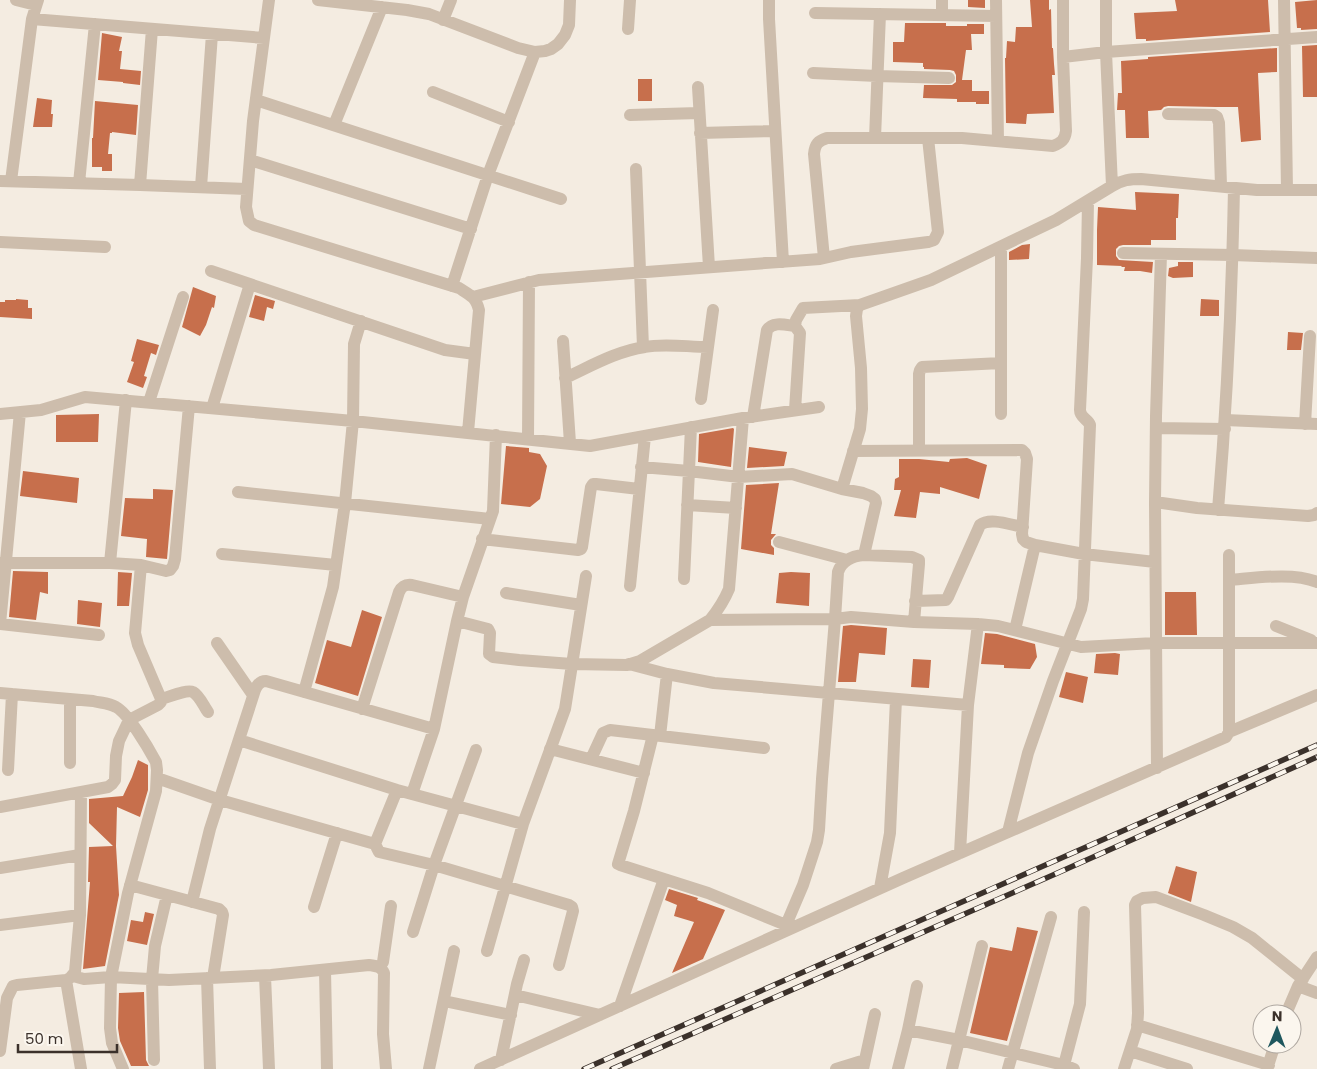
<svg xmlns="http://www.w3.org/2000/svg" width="1317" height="1069" font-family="Poppins,sans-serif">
<rect width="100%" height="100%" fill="#f4ece1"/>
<!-- building -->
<path fill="#c76f4c" d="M968 0H985V8L968 7Z
M1030 0H1049V10L1051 9 1052 48H1053L1054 64 1055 75H1052L1054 113 1027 114 1026 124 1006 123 1005 58H1006L1007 41 1015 42 1016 27H1032Z
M1175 0H1268L1270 32 1146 41V39H1136L1134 13 1177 11Z
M1317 0V29L1301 30V28H1297L1295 2Z
M905 23H946V26H967V24H984V34H971L972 50H966L962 80H972V91H989V104H976V102H957V99L923 98 924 85H952L956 82V75L954 71 950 70 924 69V67H923V63L893 62V42H904Z
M102 33 122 37 119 51H122L120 69 141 71 140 85 123 83V82L98 80Z
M1317 45V97H1303L1302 46Z
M1277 48V72L1258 73 1261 140 1241 142 1238 107H1216L1168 106 1164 107 1161 110 1148 111 1149 138H1126L1125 110H1117L1118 93H1122L1121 61 1148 59V57Z
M638 79H652V101H638Z
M37 98 52 100 51 114H53L52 127H33Z
M95 101 138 105 136 135 112 132V133H110L108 154H112V171H102V167H92V138H93Z
M1135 192 1179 194 1178 218H1176V240H1151V245H1123L1119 246 1116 249V256L1119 260 1153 262 1152 273 1140 271H1124L1125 267H1121L1122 266 1097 265V230L1098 207 1136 210Z
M1030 244 1029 259 1009 260V252L1022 245Z
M1178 262H1193V277L1173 278 1168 276 1169 268 1178 266Z
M193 287 216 296 214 308 212 307 206 325 200 336 182 327Z
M255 295 275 301 273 309 267 307 264 321 249 317Z
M16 299 28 300V308H32V319L0 317V302H5V300H16Z
M1201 299 1219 300V316H1200Z
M1288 332 1303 333 1301 350H1287Z
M137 339 159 345 156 355 151 353 144 376 147 377 143 388 127 382 134 362 131 361Z
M99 414 98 442H56V415Z
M733 428 734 429 731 467 698 462 699 434Z
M506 446 529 448V452L540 454 547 466 540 499 530 507 501 504Z
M749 447 787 452 784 466 747 468Z
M967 458 987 465 979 499 940 487V494L920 492 916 518 894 516 901 490H894L895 479 899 477V459H919L949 462 950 459Z
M23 471 79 478 77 503 20 496Z
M779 483 771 534H776L771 540V545L774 548V555L741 549 746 485Z
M153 489 173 490 167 559 146 557 147 539 121 536 125 498 153 499Z
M13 571 48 572V594L40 592 36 620 9 617Z
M118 572 132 573 129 606H117Z
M791 572 810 573 809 606 776 603 779 573Z
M1165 592H1196L1197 635H1165Z
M78 600 102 603 100 627 77 624Z
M362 610 382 617 358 696 315 683 327 640 351 647Z
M851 625 887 628 885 655 859 653 856 682H838L843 626Z
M985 633 997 634 1035 644 1037 657 1030 669 1004 668V665L981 664Z
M1115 653 1120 654 1118 675 1094 673 1096 654Z
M913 659 931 660 929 688 911 687Z
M1066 672 1088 677 1083 703 1059 697Z
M138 760 148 765V790L140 817 117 807 116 846 119 895 105 966 83 969 90 882H88L89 847 113 846 89 823V799L123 796 132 777Z
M1176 866 1197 872 1191 902 1168 893Z
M669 889 698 898 697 900 725 910 703 959 672 973 694 922 674 916 677 905 665 900Z
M145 912 154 914 147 945 127 941 131 920 143 922Z
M1017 927 1038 931 1007 1041 970 1033 990 947 1012 951Z
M144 992 146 1060 149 1066H131L120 1041 118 1028 119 993Z"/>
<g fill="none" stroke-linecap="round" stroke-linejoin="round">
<!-- minor -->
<path stroke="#cdbdac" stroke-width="12" d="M16 0 36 5
M269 0 253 121 246 207 249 221 254 225 459 288C470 295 476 297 479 310L468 432
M318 0 407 10 429 14 518 48 535 52 545 51 551 49 558 44 565 35 569 25 570 0
M769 0V19L783 262
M942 0V15
M996 0 998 141
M1106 0V52L1112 186
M1284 0 1287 190
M815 13 996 16
M32 19 264 38
M443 20 451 0
M628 29 630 0
M1063 57 1106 52 1317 37
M813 73 877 76 949 78
M698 87 709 267
M433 92 509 122
M256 100 561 199
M1168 114 1214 115 1217 117 1219 123 1221 186
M630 115 699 113
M334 125 382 7
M700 133 775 131
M875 138 880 14
M250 160 471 229
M636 169 643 347
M0 181 140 185 247 189
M11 181 32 19 38 0
M79 183 95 24
M140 185 152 29
M201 187 212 34
M0 242 105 247
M1123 253 1233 255 1317 258
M824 258 814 154C815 144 818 141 827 138H962L1053 146C1061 143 1065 140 1066 131L1063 57V0
M211 271 445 350 475 354
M452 286 488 175 535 52
M473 297 539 280 820 259 851 252 928 242 934 240 938 232 928 138
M795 326 796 320 803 308 860 305
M563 341 570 443
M565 378C591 366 617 351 645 347 664 343 688 347 708 347
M701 399 713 310
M149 402 183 297
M212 408 250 284
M0 414 41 410 85 397 353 421 590 446 743 418 819 407
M1001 414V247
M753 417 767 330C773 321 786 325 795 326L800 333 795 410
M1225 420 1317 424
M1305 424 1310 336
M1156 428 1225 429
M528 439 529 282
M919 450V374L920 370 922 367 1001 363
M853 451 1022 450 1025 453 1027 459 1022 534 1023 539 1026 542 1035 545 1084 554 1155 562
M641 467 689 471 739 477 792 474 842 489 863 493 871 496 875 499 876 503 864 555
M842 489 860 429 862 409 861 368 856 316 857 309 860 305 931 280 1056 220 1112 186C1122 180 1130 179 1141 179L1257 190H1317
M238 492 490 519
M1155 502 1197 508 1308 516 1314 515 1317 513
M687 505 736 508
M1218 510C1227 403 1232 295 1234 188
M482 539 578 550 581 549 582 547 591 487 593 484H596L639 489
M779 542 847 560
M222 554 336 565
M0 563H110L141 565 166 571 170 570 173 566 175 559 189 406
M110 563 126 400
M684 579 691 427
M1229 580C1255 578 1294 572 1317 582
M630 586 645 436
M506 593 581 605
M915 601 946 600 948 597 980 525C990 517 1011 525 1023 527
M710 620 835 619 851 617 914 622 978 624 998 626 1081 647 1155 643H1317
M457 621 488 629 490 633 489 654 493 657 519 660 572 664 627 665 640 661 710 620C718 610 724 601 729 589L743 418
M0 624 20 412
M0 624 99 635
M1276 626 1311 640
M1015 630 1035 545
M217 643 253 695
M629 664 667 674 714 683 968 705
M304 692 333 587 345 503 353 421 354 344 361 321
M0 693 93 701C101 703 109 703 116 707 128 713 149 749 156 762L157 770 156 791 128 893 111 977 110 1028 112 1043 123 1069
M161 699C169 697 187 689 193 692 200 696 204 707 208 712
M70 700V763
M362 709 399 592C402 586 405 584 412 585L463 597
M1229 732 1317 695
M653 735 634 811 618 864 620 865 708 893 786 925
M660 736 667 674
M239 740 397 790 523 824
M550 749 644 773
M591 759 603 733 610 730 764 748
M1157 768 1155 502 1156 416 1161 254
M8 770 12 694
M157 778 220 800 375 844 379 852 434 865 569 905 572 907 573 911 559 965
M412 794 434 729 457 621 463 597 493 511 496 435
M0 807 108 787 112 784 115 780 116 756 119 741 129 720 158 705 161 702V699L138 645 135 633 141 565
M1008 832 1028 753 1053 681 1081 609 1083 599 1090 425C1088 419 1080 418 1080 410L1087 258 1088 201
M375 844 397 790
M960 853 968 705 978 624
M0 868 80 855
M130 885 219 909 222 912 223 915 213 978
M880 888 890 833 896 699
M192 902 210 829 255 690C257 685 260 681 266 681L434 729
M314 907 337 833
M0 925 80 915
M413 932 434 865 476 750
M783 932 803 885 817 842 819 830 822 779 835 619 838 572C842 560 852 556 864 555L912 557 919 560V564L914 622
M487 951 523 824 565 709 586 576
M380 967 383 962 391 906
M325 970 327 1069
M73 976 84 979 111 977 169 980 271 975 369 965C376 966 381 966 384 973L383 1034 386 1069
M265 976 269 1069
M207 978 210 1069
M66 980 81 1069
M1298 986 1317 993
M515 995 600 1015
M444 1001 511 1015
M620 1006 664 879
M1286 1014 1298 986 1317 957
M1137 1025 1269 1065
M908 1030 959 1040 1064 1065 1074 1069
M0 1051 7 998 13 986 17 985 66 980 70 978 75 972 80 915 81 792
M1130 1051 1187 1069
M154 1060 152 979 155 946 167 895
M501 1060 517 984 524 960
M429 1069 454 951
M480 1069 903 878 1226 737 1229 732V555
M836 1069 865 1060
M863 1069 875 1014
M898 1069 908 1030 917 986
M952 1069 982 946
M1008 1069 1051 917
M1063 1069 1080 1004 1084 912
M1124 1069 1137 1029 1138 1013 1135 905 1137 901 1143 898 1156 897 1204 915 1233 927 1252 938 1303 979
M1267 1069 1275 1044"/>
<!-- rail casing -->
<g stroke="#3b312b" stroke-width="5.5">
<path id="rail" d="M584 1069 1317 745
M612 1069 1053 875 1317 757"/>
</g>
<!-- rail -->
<use href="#rail" stroke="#fbf6ee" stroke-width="4" stroke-dasharray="11" stroke-linecap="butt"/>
</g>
<!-- north arrow -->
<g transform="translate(1277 1029) rotate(1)"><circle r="24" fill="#fbf6ee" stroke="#aea7a0"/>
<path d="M0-4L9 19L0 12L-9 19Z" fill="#1f575e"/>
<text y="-8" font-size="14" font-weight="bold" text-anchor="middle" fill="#3b312b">N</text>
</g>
<!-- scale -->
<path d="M18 1044v8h99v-8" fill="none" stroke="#3b312b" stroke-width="2.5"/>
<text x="25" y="1044" font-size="15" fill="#3b312b" stroke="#fbf6ee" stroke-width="4" paint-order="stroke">50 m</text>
</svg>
